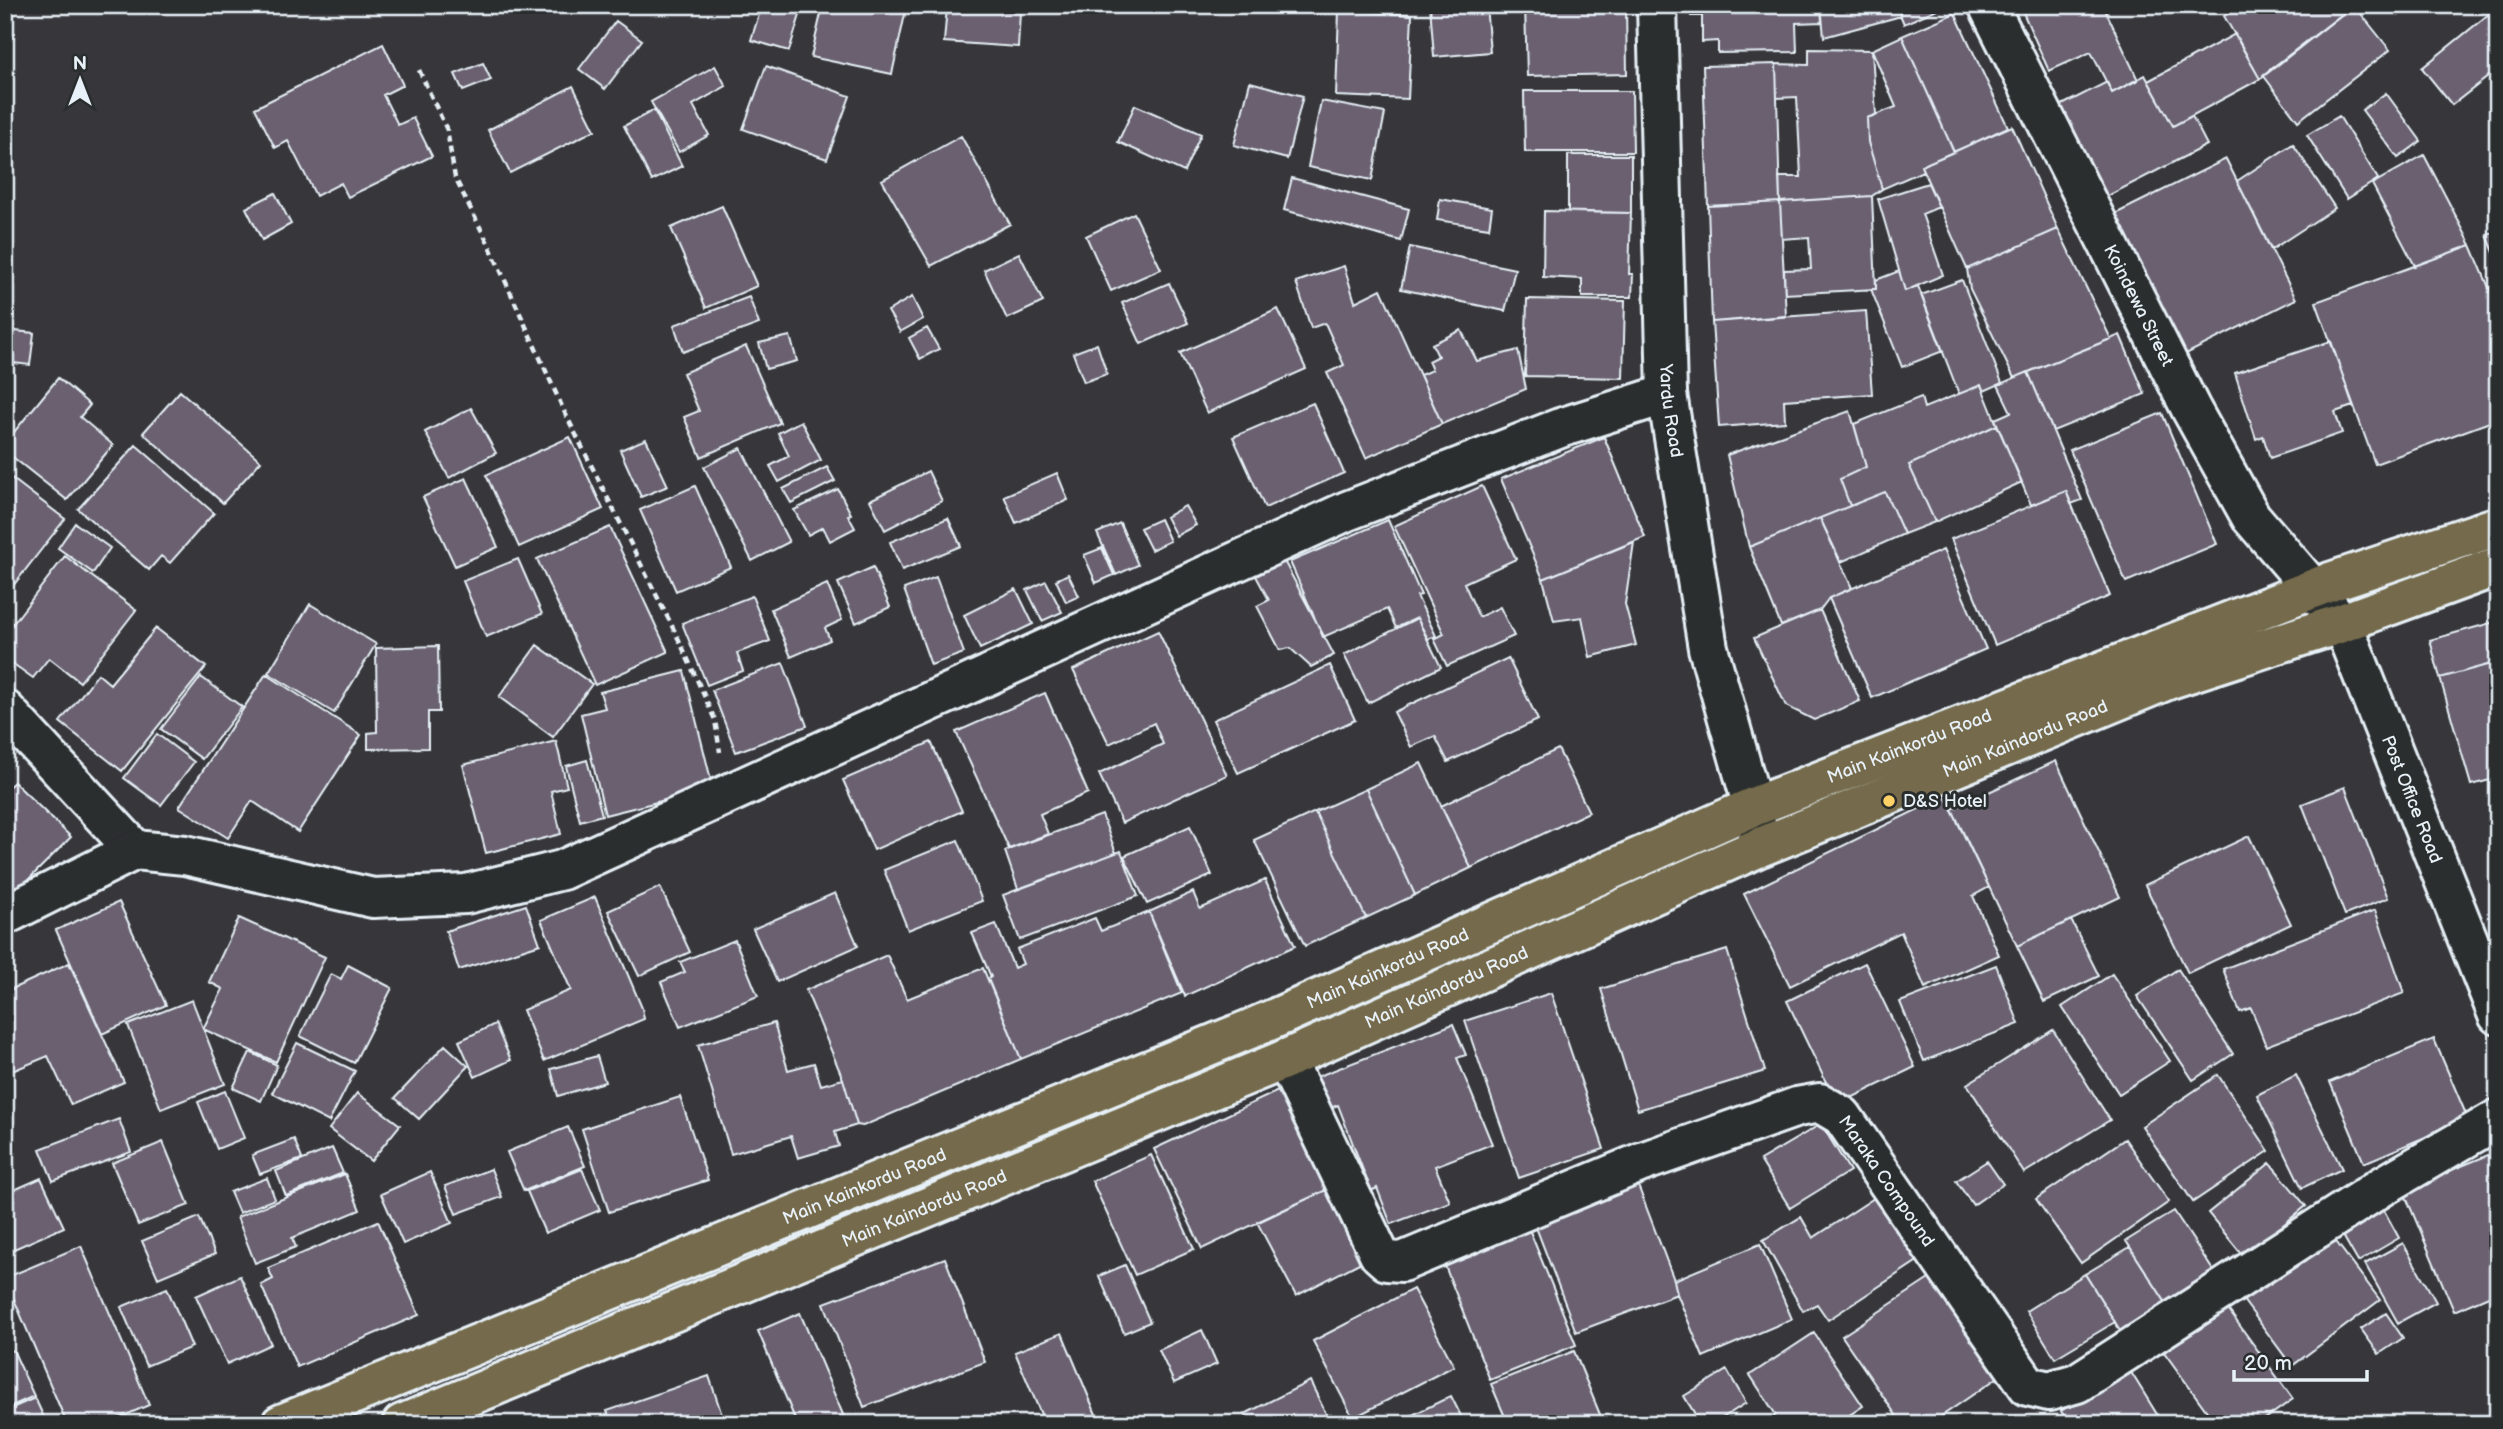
<svg xmlns="http://www.w3.org/2000/svg" width="2503" height="1429" font-family="'Balsamiq Sans',sans-serif">
<rect width="100%" height="100%" fill="#37373b"/>
<filter id="ink" filterUnits="userSpaceOnUse"><feTurbulence type="fractalNoise" baseFrequency=".0143" numOctaves="2"/><feDisplacementMap in="SourceGraphic" scale="14" xChannelSelector="R" yChannelSelector="G"/><feConvolveMatrix kernelMatrix="1 2 1 2 8 2 1 2 1" color-interpolation-filters="sRGB"/></filter>
<g filter="url(#ink)">
<!-- building -->
<path fill="#6a606f" stroke="#e8f1f8" stroke-width="2" d="M762 5H803L789 51 751 40Z
M823 5H907L892 74 811 57Z
M1218 5H1264V11Z
M1430 5H1486L1490 52 1434 57Z
M1525 5H1626L1627 74 1527 76Z
M1691 5H1821L1822 22 1796 23 1797 52 1718 53V41L1702 42V16H1691Z
M1821 5H1896L1901 16 1824 37Z
M1896 5H1946L1904 24Z
M2027 5H2103L2138 80 2112 93 2091 52 2049 71 2021 8Z
M2230 5H2354L2260 79 2224 16 2233 11Z
M2354 5 2390 50 2298 121 2263 75Z
M947 7 1020 12 1018 47 944 42Z
M1339 10 1412 15 1408 99 1336 96Z
M2494 10 2498 15V69L2452 105 2422 68Z
M1955 13 2008 127 1954 152 1902 36Z
M616 21 642 40 605 89 579 69Z
M2235 34 2260 79 2173 126 2148 81Z
M1902 36 1954 152 1921 166 1923 171 1882 189 1868 142 1867 118 1896 107 1872 50Z
M383 44 403 85 383 95 398 125 413 118 432 156 348 197 341 183 316 196 288 141 275 148 255 108Z
M1809 49 1872 50 1876 115 1867 118 1868 142 1882 189 1872 196 1780 202 1779 177H1801L1797 97 1777 98 1776 64 1809 65Z
M483 63 491 80 463 91 455 74Z
M1776 64 1780 202 1708 206 1703 66Z
M715 66 726 86 693 105 709 135 679 152 651 102Z
M766 66 850 96 827 159 743 129Z
M2145 75 2173 126 2192 116 2207 145 2104 198 2058 107 2107 82 2112 93Z
M1250 82 1303 96 1287 159 1234 145Z
M573 86 595 130 510 173 488 130Z
M1524 91H1632L1633 152H1525Z
M2386 93 2421 141 2398 158 2362 110Z
M1321 101 1385 113 1372 180 1308 167Z
M1135 105 1201 134 1184 172 1118 142Z
M654 110 682 166 652 181 624 126Z
M2339 116 2378 179 2347 199 2307 135Z
M2012 126 2058 229 1967 269 1921 166Z
M961 136 1010 224 931 266 882 180Z
M2293 144 2335 208 2271 250 2237 181Z
M1568 155H1631V213L1568 212Z
M2424 155 2471 245 2415 266 2372 184Z
M2226 159 2296 299 2186 354 2115 214Z
M1292 178 1409 209 1401 241 1284 210Z
M1928 183 1939 207 1922 214 1943 275 1905 291 1878 199Z
M275 193 291 224 262 240 246 208Z
M1872 196 1876 289 1785 294 1784 270 1811 269 1809 237 1782 239 1780 202Z
M1440 199 1492 208 1489 228 1437 220Z
M1780 202 1786 316 1712 322 1708 206Z
M722 206 757 286 706 308 671 228Z
M1544 211 1631 213 1629 274H1633L1632 297H1582V279L1543 277Z
M1134 213 1161 269 1111 291 1086 236Z
M2058 229 2111 339 2014 378 1970 289 1967 269Z
M2498 231V262L2487 235Z
M2471 245 2498 309V419L2375 464 2316 302Z
M1410 247 1515 269 1505 311 1401 289Z
M1019 253 1043 302 1007 319 984 270Z
M1344 266 1355 302 1381 289 1442 424 1366 458 1327 373 1344 365 1325 323 1311 328 1296 282Z
M1899 271 1905 291 1918 286 1943 351 1902 367 1871 289H1876V280Z
M1962 280 2002 383 1984 391 1981 385 1959 394 1921 295Z
M1169 283 1188 323 1141 344 1122 303Z
M749 297 759 324 683 352 674 325Z
M912 297 923 319 900 332 888 311Z
M1527 299 1625 301 1623 378 1525 376Z
M1278 309 1306 369 1207 413 1180 353Z
M1866 311 1872 394 1784 400 1785 422 1719 427 1712 322Z
M927 328 939 349 920 359 909 338Z
M5 330 34 333 30 365 5 362Z
M1461 330 1477 361 1518 350 1526 389 1442 424 1420 375 1432 370 1428 361 1438 356 1432 344Z
M2120 335 2145 394 2053 431 2028 372Z
M790 336 797 361 766 369 759 343Z
M2331 341 2353 406 2335 412 2342 433 2270 458 2263 436 2256 439 2235 373Z
M1097 344 1107 374 1084 382 1073 353Z
M746 346 780 423 701 457 684 417 699 411 683 373Z
M2028 372 2082 500 2071 504 2066 491 2031 505 1995 419 2011 412 1998 385Z
M58 378 90 405 80 417 113 445 67 500 5 451V443Z
M1981 385 1997 425 1909 465 1935 522 1904 534 1885 492 1850 506 1840 479 1866 467 1854 424 1921 397 1924 408Z
M180 391 261 461 223 503 143 433Z
M1313 403 1344 473 1265 508 1233 437Z
M471 408 496 453 449 478 425 432Z
M1850 411 1866 467 1840 479 1850 506 1749 547 1727 455Z
M2162 413 2217 544 2126 582 2070 450Z
M801 421 821 460 779 482 770 466 789 456 778 433Z
M1997 425 2022 482 1935 522 1909 465Z
M570 437 603 509 519 547 486 475Z
M1604 437 1645 537 1543 579 1501 479Z
M646 439 668 486 641 497 620 450Z
M136 445 214 513 170 563 161 556 149 570 78 509Z
M741 448 789 542 752 561 704 467Z
M827 467 835 481 791 503 783 489Z
M928 471 942 501 885 530 870 500Z
M5 473 65 519 5 596Z
M1057 473 1068 500 1016 523 1004 496Z
M466 478 498 547 455 566 423 497Z
M695 486 731 567 676 591 640 510Z
M1482 486 1516 559 1464 583 1479 617 1500 607 1514 636 1447 666 1434 639 1444 634 1394 526Z
M838 489 851 514 848 515 855 528 830 541 823 527 808 535 794 510Z
M2066 491 2110 596 1995 645 1951 539Z
M1885 492 1904 534 1841 562 1820 518Z
M1185 506 1196 525 1176 536 1166 517Z
M948 518 961 546 902 570 890 542Z
M1820 518 1852 588 1829 598 1820 610 1781 626 1749 547Z
M1160 519 1170 541 1151 550 1140 528Z
M1388 520 1421 595 1417 596 1436 636 1428 639 1417 618 1396 628 1387 609 1323 637 1290 562Z
M75 523 110 548 93 573 58 548Z
M1120 523 1138 565 1116 575 1097 533Z
M610 527 668 652 595 685 537 559Z
M1634 542 1625 604 1636 645 1590 657 1582 617 1554 621 1543 579Z
M1102 548 1114 575 1096 583 1084 555Z
M1943 550 1986 649 1872 698 1829 598Z
M65 556 136 610 80 682 49 658 33 678 5 658V634Z
M518 559 542 614 486 637 463 581Z
M1284 561 1334 655 1311 667 1290 648 1280 650 1257 606 1269 600 1256 576Z
M873 567 890 607 856 623 838 583Z
M1068 574 1079 596 1066 602 1056 580Z
M936 577 964 653 931 665 904 589Z
M1046 581 1062 612 1042 621 1027 590Z
M827 584 842 620 825 628 830 640 791 657 771 609Z
M1016 589 1033 624 980 649 964 615Z
M752 596 770 641 737 653 743 671 707 685 682 623Z
M310 604 376 644 334 713 268 673Z
M1820 610 1860 701 1814 720 1786 706 1754 638Z
M1417 618 1441 667 1368 703 1344 655Z
M2498 621V662L2440 678 2430 640Z
M156 628 206 667 122 771 60 722 98 674 110 684Z
M1158 631 1227 775 1122 823 1099 774 1163 744 1154 723 1109 744 1073 670Z
M537 645 592 684 553 737 499 697Z
M438 646 439 712H428V748L368 749V733L377 732 376 648Z
M1508 658 1538 720 1448 762 1435 736 1411 747 1394 712Z
M2498 662V778L2471 785 2440 678Z
M783 663 807 726 736 752 712 690Z
M1330 665 1355 720 1238 773 1213 720Z
M684 671 713 788 605 815 581 714 605 708 600 692Z
M266 674 361 735 298 832 252 801 228 838 179 807Z
M201 677 242 707 202 759 161 729Z
M1045 693 1088 793 1040 814 1048 834 1009 849 956 732Z
M157 734 194 762 161 805 124 778Z
M556 741 567 787 551 791 561 834 486 853 463 765Z
M931 742 962 811 874 850 843 780Z
M1558 749 1589 812 1471 868 1441 806Z
M587 760 602 815 580 821 566 766Z
M2056 761 2120 897 2017 946 1952 809Z
M1421 763 1471 868 1415 895 1366 789Z
M14 782 71 837 5 903V790Z
M2345 787 2388 898 2345 915 2302 804Z
M1366 789 1415 895 1366 918 1315 812Z
M1945 796 1989 887 1973 896 1999 955 1925 988 1901 932 1790 986 1744 894Z
M1315 812 1366 918 1305 946 1254 840Z
M1102 815 1116 853 1018 889 1005 851Z
M1190 826 1212 875 1147 904 1124 856Z
M2249 836 2291 924 2188 973 2145 885Z
M958 840 982 901 908 930 884 870Z
M1121 851 1138 896 1020 940 1003 895Z
M1265 880 1295 946 1185 996 1149 912 1193 892 1200 909Z
M660 887 690 952 639 976 608 911Z
M835 893 858 946 777 982 753 929Z
M595 897 642 1008 644 1019 544 1061 523 1010 571 990 541 920Z
M119 902 166 1005 102 1034 56 930Z
M526 905 540 944 459 970 446 931Z
M2375 910 2404 993 2266 1046 2251 1008 2240 1012 2223 969Z
M1149 912 1182 993 1021 1059 988 979 991 977 972 933 996 924 1014 968 1023 964 1017 949 1095 918 1101 931Z
M239 918 325 957 276 1062 203 1029 223 989 209 982Z
M2071 920 2099 976 2044 1002 2017 946Z
M735 940 758 996 680 1027 661 982 685 972 680 962Z
M1727 950 1765 1071 1638 1110 1601 989Z
M887 955 907 999 983 968 1021 1059 863 1126 857 1125 843 1079 806 990Z
M69 963 124 1082 71 1105 48 1056 5 1074V992Z
M1865 963 1915 1067 1837 1105 1787 1001Z
M348 965 392 988 354 1063 300 1036 331 974 341 979Z
M1996 965 2019 1024 1924 1061 1900 1002Z
M2178 969 2233 1054 2193 1080 2137 996Z
M2112 974 2170 1061 2119 1094 2062 1007Z
M1551 993 1604 1149 1519 1178 1465 1021Z
M192 1000 225 1084 161 1109 128 1025Z
M774 1023 788 1070 814 1063 821 1085 843 1079 857 1125 835 1132 839 1146 798 1158 791 1136 731 1154 698 1045Z
M495 1024 511 1060 475 1077 459 1041Z
M1453 1024 1466 1055 1457 1058 1492 1144 1435 1166 1450 1202 1391 1224 1377 1188 1371 1191 1338 1105 1328 1109 1316 1077Z
M2053 1030 2110 1120 2024 1173 1967 1084Z
M2434 1039 2468 1119 2364 1163 2330 1082Z
M297 1043 355 1071 329 1122 272 1093Z
M445 1045 468 1066 419 1119 395 1098Z
M250 1052 277 1065 261 1101 233 1088Z
M597 1056 605 1082 558 1096 551 1069Z
M2218 1075 2269 1151 2193 1202 2142 1126Z
M2296 1075 2342 1169 2302 1188 2257 1095Z
M225 1091 244 1138 217 1149 198 1102Z
M1278 1091 1326 1190 1202 1249 1154 1149Z
M357 1093 400 1125 371 1161 329 1129Z
M680 1097 708 1180 609 1212 582 1129Z
M119 1119 131 1152 53 1181 40 1149Z
M1821 1124 1850 1171 1790 1208 1760 1160Z
M568 1127 585 1166 524 1191 507 1152Z
M294 1139 302 1159 260 1174 252 1155Z
M2125 1139 2169 1202 2081 1263 2036 1199Z
M163 1142 189 1205 138 1225 112 1163Z
M332 1148 343 1173 286 1196 276 1171Z
M2498 1151V1292L2454 1311 2403 1190Z
M1151 1155 1194 1249 1135 1275 1092 1181Z
M1987 1161 2003 1184 1973 1205 1956 1181Z
M2270 1163 2306 1206 2244 1257 2208 1213Z
M491 1169 502 1197 456 1214 445 1186Z
M582 1169 600 1210 545 1233 527 1191Z
M430 1172 452 1223 403 1244 381 1194Z
M345 1174 360 1210 292 1238 296 1247 255 1263 237 1217Z
M1634 1175 1674 1280 1677 1294 1576 1332 1531 1214Z
M41 1178 64 1227 5 1253V1194Z
M267 1178 275 1199 239 1213 230 1192Z
M1326 1190 1363 1261 1296 1296 1257 1222Z
M1877 1196 1922 1258 1828 1320 1817 1304 1803 1311 1763 1240 1801 1217 1813 1238Z
M2380 1203 2399 1238 2358 1262 2338 1227Z
M2174 1211 2216 1275 2168 1306 2126 1241Z
M199 1217 215 1254 158 1278 142 1241Z
M1525 1219 1576 1345 1490 1380 1445 1266 1472 1256 1466 1242Z
M378 1221 419 1315 297 1367 261 1285 273 1279 268 1268Z
M2331 1235 2380 1300 2292 1366 2243 1300Z
M2403 1243 2436 1302 2398 1323 2365 1264Z
M1760 1244 1792 1319 1703 1357 1677 1294 1674 1280Z
M81 1246 149 1405 105 1424H67L5 1278Z
M2130 1247 2168 1306 2123 1335 2085 1274Z
M945 1258 985 1362 864 1407 824 1303Z
M1125 1265 1150 1322 1124 1333 1099 1276Z
M2085 1274 2115 1322 2055 1358 2026 1311Z
M240 1276 271 1344 227 1364 196 1296Z
M1932 1277 2000 1376 1930 1424H1902L1842 1336Z
M167 1288 192 1347 146 1366 121 1307Z
M1413 1289 1454 1366 1353 1418 1313 1341Z
M2227 1308 2293 1399 2258 1424H2216L2164 1352Z
M800 1313 847 1424H797L758 1331Z
M2386 1313 2403 1338 2379 1354 2361 1329Z
M1202 1330 1217 1364 1174 1383 1159 1350Z
M1062 1333 1100 1424H1045L1015 1352Z
M1814 1333 1863 1406 1836 1424H1763L1776 1415 1750 1375Z
M13 1350 34 1396 5 1409V1353Z
M1574 1351 1601 1417 1582 1424H1508L1491 1384Z
M2129 1369 2163 1424H2069L2061 1411Z
M1727 1370 1746 1403 1713 1424H1701L1684 1396Z
M709 1376 725 1424H612L607 1411Z
M1310 1381 1331 1424H1251L1245 1414Z
M1451 1396 1465 1424H1394Z
M35 1398 47 1424H5V1411Z"/>
<g fill="none" stroke-linecap="round" stroke-linejoin="round">
<!-- minor casing -->
<g stroke="#e8f1f8" stroke-width="44">
<g id="minor">
<path id="s1" d="M1657 5 1667 394 1708 648 1753 807 1759 840"/>
<path id="s2" d="M1988 5 2191 409 2251 517 2342 623 2498 1015"/>
<path d="M5 710 135 850"/>
<path d="M5 915 135 850 185 855 373 898 466 894 562 870 1347 511 1560 428 1667 394"/>
<path id="s3" d="M1286 1059 1379 1254 1387 1261 1402 1262 1642 1162 1797 1107 1820 1103 1842 1116 2028 1386 2049 1391 2077 1383 2383 1186 2498 1119"/>
</g>
</g>
<!-- primary casing -->
<g stroke="#e8f1f8" stroke-width="44">
<g id="primary">
<path id="s4" d="M281 1424 1255 1027 1753 807 2333 581 2498 526"/>
<path id="s5" d="M402 1424 1286 1059 1760 847 1954 768 2170 679 2342 623 2498 566"/>
</g>
</g>
<!-- path -->
<path stroke="#e8f1f8" stroke-width="4.5" stroke-dasharray="7 5" stroke-linecap="butt" d="M419 70 447 130 455 178 490 247 564 411 681 644 715 720 720 752"/>
<!-- minor -->
<use href="#minor" stroke="#2a2d2e" stroke-width="38"/>
<!-- primary -->
<use href="#primary" stroke="#746b4b" stroke-width="38"/>
</g>
</g>
<!-- markers -->
<circle fill="#ffd166" stroke="#2a2d2e" stroke-width="2.5" cx="1889" cy="801" r="7"/>
<g text-anchor="middle" dominant-baseline="central" stroke-width="6" stroke-linejoin="round" paint-order="stroke">
<!-- street labels -->
<g font-size="18" fill="#e8f1f8" stroke="#2a2d2e">
<text stroke="none"><textPath href="#s2" startOffset="336">Koindewa Street</textPath></text>
<text stroke="none"><textPath href="#s1" startOffset="406">Yardu Road</textPath></text>
<text stroke="none"><textPath href="#s5" startOffset="1762">Main Kaindordu Road</textPath></text>
<text stroke="none"><textPath href="#s4" startOffset="1764">Main Kainkordu Road</textPath></text>
<text stroke="none"><textPath href="#s2" startOffset="905">Post Office Road</textPath></text>
<text stroke="none"><textPath href="#s4" startOffset="1197">Main Kainkordu Road</textPath></text>
<text stroke="none"><textPath href="#s5" startOffset="1132">Main Kaindordu Road</textPath></text>
<text stroke="none"><textPath href="#s3" startOffset="794">Maraka Compound</textPath></text>
<text stroke="none"><textPath href="#s4" startOffset="630">Main Kainkordu Road</textPath></text>
<text stroke="none"><textPath href="#s5" startOffset="565">Main Kaindordu Road</textPath></text>
</g>
<!-- poi labels -->
<g font-size="18" fill="#e8f1f8" stroke="#2a2d2e" text-anchor="start">
<text x="1903" y="801">D&amp;S Hotel</text>
</g>
</g>
<!-- margin -->
<rect width="2503" height="1429" fill="none" stroke="#2a2d2e" stroke-width="28"/>
<rect x="14" y="14" width="2475" height="1401" fill="none" stroke="#e8f1f8" stroke-width="2.5" filter="url(#ink)"/>
<!-- north arrow -->
<g transform="translate(80 80)" stroke="#2a2d2e" stroke-width="5" paint-order="stroke">
<path d="M0-5L12 26L0 18L-12 26Z" fill="#e8f1f8"/>
<text y="-10" font-size="19" font-weight="bold" text-anchor="middle" fill="#e8f1f8">N</text>
</g>
<!-- scale -->
<path d="M2234 1370v10h133v-10" fill="none" stroke="#e8f1f8" stroke-width="3.5"/>
<text x="2244" y="1370" font-size="21" fill="#e8f1f8" stroke="#2a2d2e" stroke-width="5" paint-order="stroke">20 m</text>
</svg>
